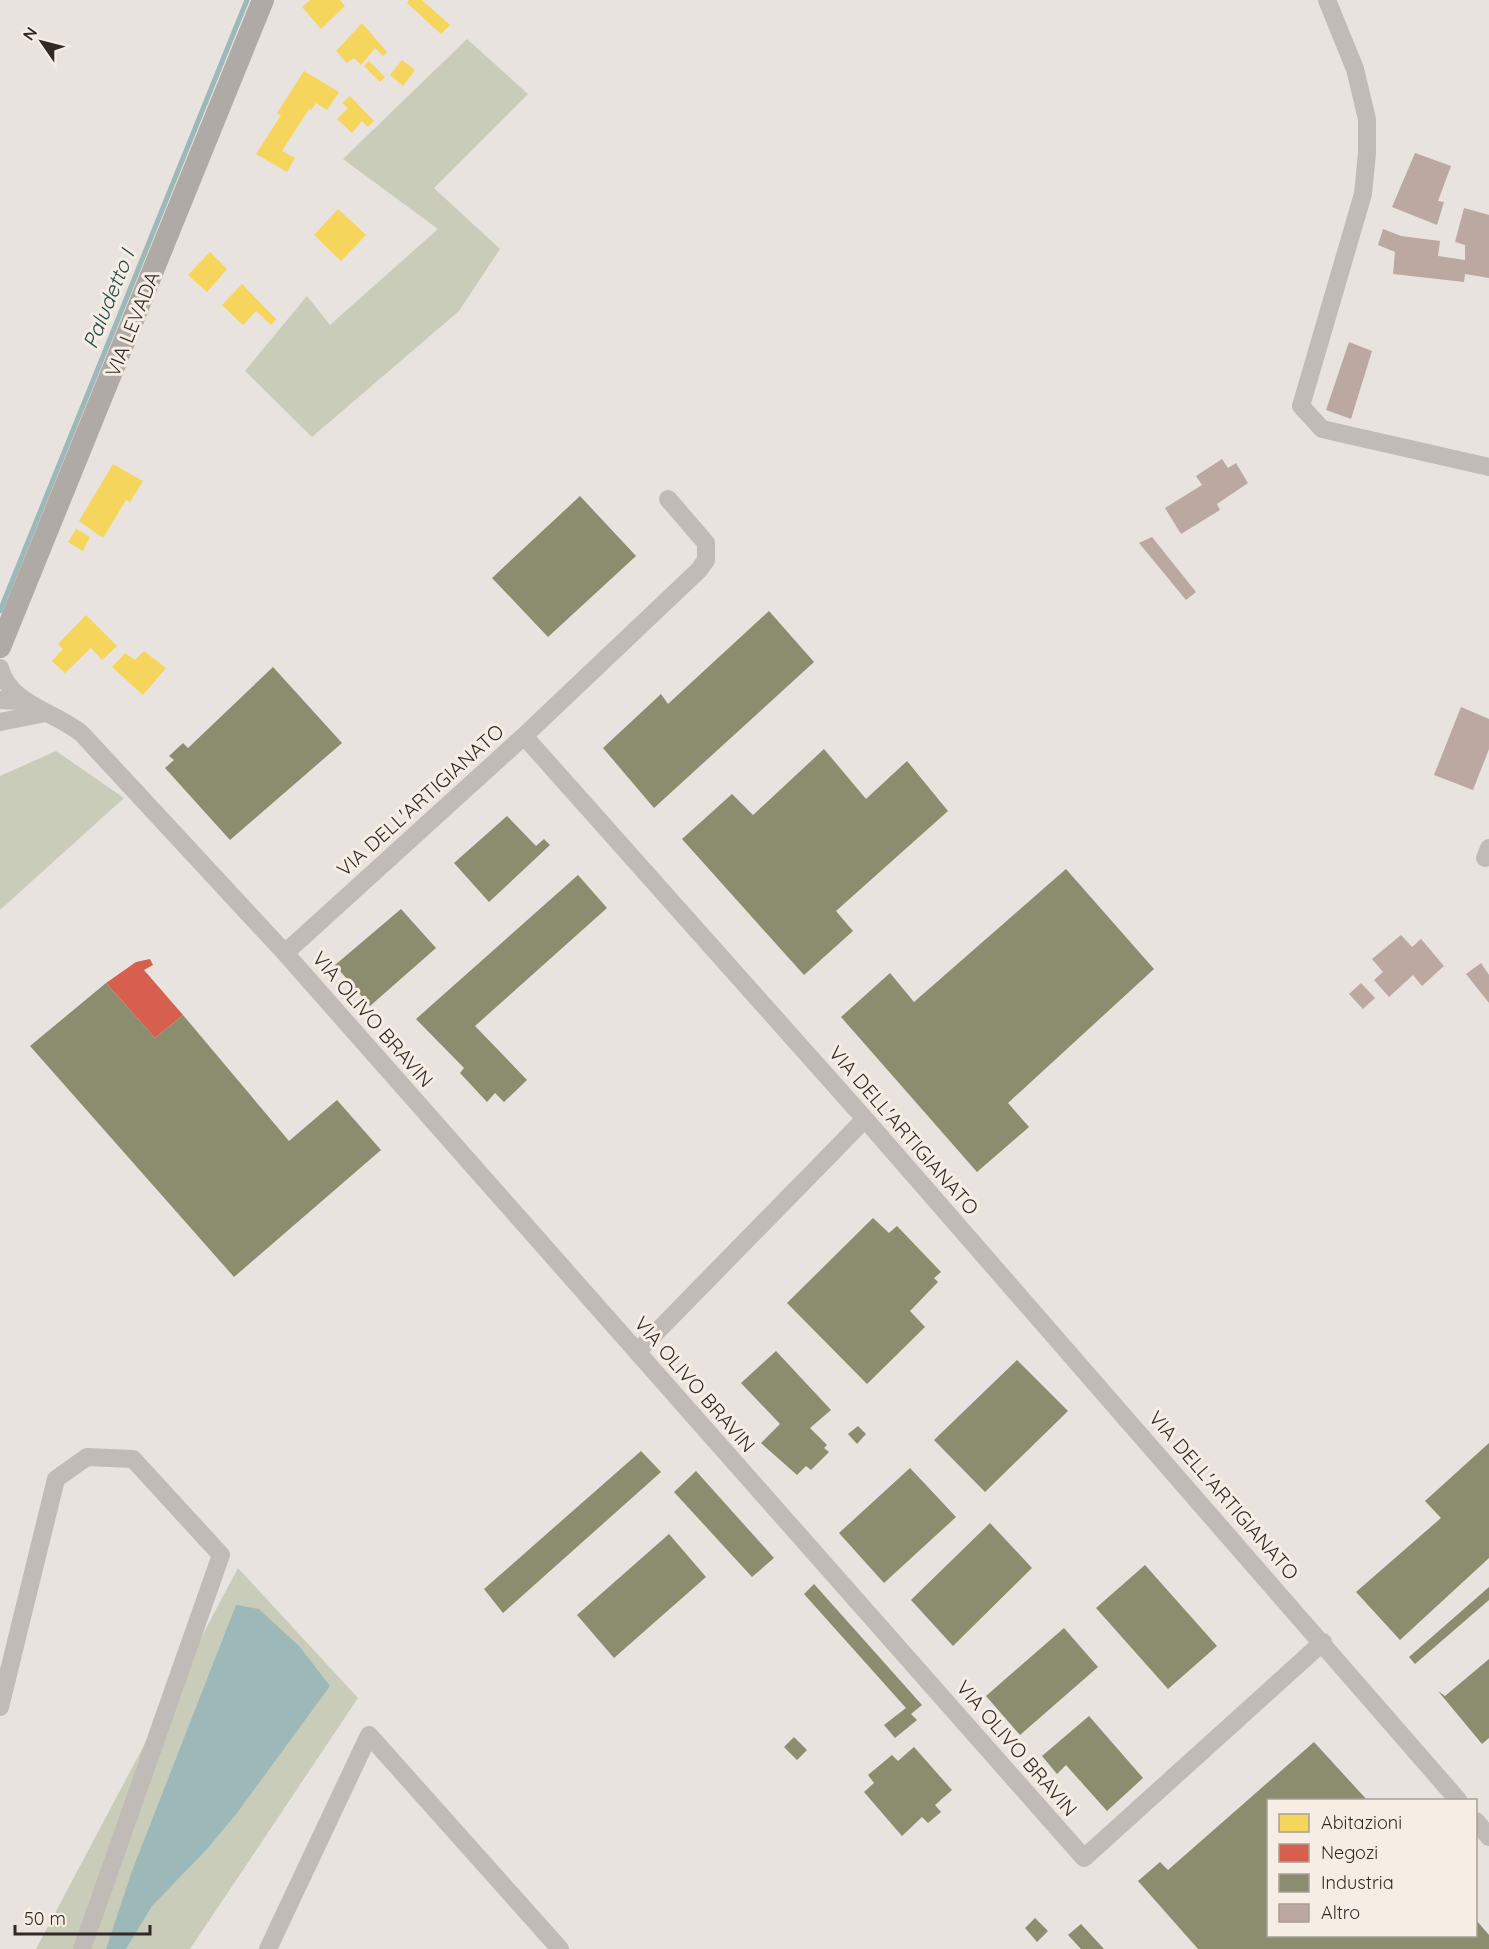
<svg xmlns="http://www.w3.org/2000/svg" width="1489" height="1949" font-family="Quicksand,sans-serif">
<rect width="100%" height="100%" fill="#e8e3de"/>
<!-- green -->
<path fill="#c9ccb9" d="M467 39 528 94 434 188 500 249 459 311 312 437 245 371 307 296 330 325 438 229 343 159Z
M56 751 124 798 0 910V776Z
M238 1568 358 1698 190 1949H36Z"/>
<!-- water -->
<path fill="#9cb8b8" d="M236 1605 259 1609 300 1647 330 1686 237 1813 207 1849 152 1906 126 1949H106L132 1871Z"/>
<!-- homes -->
<path fill="#f6d55c" d="M310 0H340L345 6 321 29 302 7Z
M409 0H422L450 25 441 34 407 3Z
M362 23 387 52 383 56 375 48 361 65 354 58 347 63 336 51Z
M402 60 415 70 403 86 390 75Z
M369 61 385 77 380 82 364 66Z
M304 71 339 92 327 110 316 103 311 110 309 109 282 151 295 158 287 172 256 154 281 115 277 113Z
M350 96 374 121 368 127 362 121 352 133 337 119 348 108 342 103Z
M338 209 366 235 341 261 314 235Z
M210 252 227 269 207 292 188 275Z
M242 284 276 319 271 325 256 311 243 325 222 305Z
M113 464 143 481 130 502 126 500 103 538 79 521Z
M76 529 90 537 83 551 68 542Z
M86 615 117 646 102 660 91 648 65 673 52 661 63 649 58 644Z
M144 651 166 668 143 695 112 667 125 653 135 660Z"/>
<!-- shops -->
<path fill="#d6604d" d="M150 959 153 965 144 970 183 1015 155 1038 106 983 136 962Z"/>
<!-- industry -->
<path fill="#8c8c6e" d="M580 496 636 556 548 637 492 578Z
M769 611 814 662 654 808 603 748 661 694 668 704Z
M273 667 342 743 230 840 165 768 174 760 169 756 183 743 188 748Z
M824 749 866 799 907 761 948 811 836 911 853 931 804 975 682 839 732 794 753 815Z
M507 816 536 846 544 839 550 845 489 902 454 863Z
M1066 869 1154 969 1008 1103 1029 1127 977 1172 841 1017 890 973 914 1002Z
M578 875 607 908 475 1026 527 1080 504 1102 495 1093 487 1102 460 1073 464 1068 416 1019Z
M401 909 436 948 370 1006 335 965Z
M106 983 155 1038 183 1015 289 1141 337 1100 381 1150 234 1277 30 1046Z
M873 1218 889 1233 897 1226 941 1272 934 1278 938 1282 910 1311 925 1327 867 1384 787 1303Z
M776 1351 831 1410 810 1428 827 1445 824 1448 829 1452 811 1470 806 1466 797 1475 761 1443 780 1424 741 1383Z
M1017 1360 1068 1411 985 1492 934 1440Z
M858 1426 866 1434 857 1444 848 1434Z
M1489 1443V1558L1400 1640 1356 1592 1441 1518 1425 1501Z
M641 1451 661 1472 503 1613 484 1589Z
M910 1468 956 1517 884 1583 839 1533Z
M696 1471 774 1558 752 1577 674 1492Z
M990 1523 1032 1568 953 1646 911 1600Z
M669 1534 706 1577 614 1658 577 1615Z
M1145 1565 1217 1646 1168 1689 1096 1608Z
M814 1584 922 1705 911 1714 917 1720 895 1738 884 1725 906 1708 804 1594Z
M1489 1587V1600L1415 1664 1409 1657Z
M1064 1628 1098 1667 1020 1735 986 1696Z
M1489 1659V1738L1482 1744 1438 1691 1445 1696Z
M1089 1716 1143 1778 1107 1811 1066 1765 1057 1774 1042 1756Z
M794 1737 807 1750 797 1760 784 1747Z
M1314 1742 1367 1800H1268V1936H1476V1920L1489 1935V1949H1198L1138 1881 1160 1862 1168 1870Z
M914 1747 952 1790 935 1805 941 1812 928 1823 922 1817 902 1836 864 1792 874 1783 868 1775 892 1755 898 1761Z
M1035 1918 1048 1931 1037 1942 1025 1928Z
M1081 1924 1104 1949H1081L1068 1935Z"/>
<g fill="none" stroke-linecap="round" stroke-linejoin="round">
<!-- stream -->
<path stroke="#9cb8b8" stroke-width="5" d="M0 611 247 0"/>
</g>
<!-- building -->
<path fill="#baa8a1" d="M1415 153 1451 166 1438 201 1444 202 1437 225 1392 207Z
M1464 208 1489 215V278L1465 274 1464 282 1393 274 1395 252 1378 245 1383 229 1401 236 1440 241 1438 256 1465 260V245L1455 242Z
M1349 342 1372 351 1351 419 1326 410Z
M1222 459 1228 468 1236 463 1248 483 1217 504 1220 510 1181 534 1165 508 1202 485 1196 476Z
M1152 537 1196 592 1186 600 1139 543Z
M1461 707 1489 719V749L1473 790 1434 775Z
M1401 935 1412 947 1421 939 1444 966 1422 986 1413 975 1389 997 1374 980 1383 972 1372 959Z
M1481 963 1489 975V1003L1466 974Z
M1361 983 1375 998 1363 1009 1349 994Z"/>
<g fill="none" stroke-linecap="round" stroke-linejoin="round">
<!-- minor -->
<path stroke="#c1bbb7" stroke-width="18" d="M1327 0 1355 69 1367 119V153L1363 194 1301 406 1322 429 1489 467
M0 668C10 705 56 712 82 734L285 953 1084 1858 1323 1642
M0 700 19 701 29 704
M0 722 46 713
M524 736 865 1119 1458 1800
M1485 858 1489 848
M285 953 524 736 699 570 706 560V543L668 499
M637 1352 865 1119
M0 1707 56 1479 87 1457 133 1459 221 1555 82 1949
M1476 1821 1489 1837
M268 1949 369 1735 560 1949"/>
<!-- major -->
<path stroke="#b0aaa6" stroke-width="22" d="M0 647 263 0"/>
</g>
<g text-anchor="middle" dominant-baseline="central" stroke-width="6" stroke-linejoin="round" paint-order="stroke">
<!-- street labels -->
<g font-size="20" fill="#312926" stroke="#f6eee4">
<text transform="translate(132 324) rotate(-68)">VIA LEVADA</text>
<text transform="translate(420 800) rotate(-42)">VIA DELL'ARTIGIANATO</text>
<text transform="translate(373 1019) rotate(49)">VIA OLIVO BRAVIN</text>
<text transform="translate(904 1130) rotate(49)">VIA DELL'ARTIGIANATO</text>
<text transform="translate(695 1384) rotate(49)">VIA OLIVO BRAVIN</text>
<text transform="translate(1224 1495) rotate(49)">VIA DELL'ARTIGIANATO</text>
<text transform="translate(1017 1748) rotate(49)">VIA OLIVO BRAVIN</text>
</g>
<!-- water labels -->
<g font-size="21" font-style="italic" fill="#214b4d" stroke="#f6eee4">
<text transform="translate(108 299) rotate(-68)">Paludetto I</text>
</g>
</g>
<!-- legend -->
<rect x="1267" y="1799" width="210" height="138" fill="#f6eee4" stroke="#a79f98" stroke-width="1.5"/>
<rect x="1279" y="1814" width="30" height="18" fill="#f6d55c" stroke="#a79f98" stroke-width="1.5"/>
<text x="1321" y="1829" font-size="18" fill="#312926">Abitazioni</text>
<rect x="1279" y="1844" width="30" height="18" fill="#d6604d" stroke="#a79f98" stroke-width="1.5"/>
<text x="1321" y="1859" font-size="18" fill="#312926">Negozi</text>
<rect x="1279" y="1874" width="30" height="18" fill="#8c8c6e" stroke="#a79f98" stroke-width="1.5"/>
<text x="1321" y="1889" font-size="18" fill="#312926">Industria</text>
<rect x="1279" y="1904" width="30" height="18" fill="#baa8a1" stroke="#a79f98" stroke-width="1.5"/>
<text x="1321" y="1919" font-size="18" fill="#312926">Altro</text>
<!-- north arrow -->
<g transform="translate(42 42) rotate(305)" stroke="#f6eee4" stroke-width="4.5" paint-order="stroke">
<path d="M0-4.5L10 22L0 15L-10 22Z" fill="#312926"/>
<text y="-9" font-size="16" font-weight="bold" text-anchor="middle" fill="#312926">N</text>
</g>
<!-- scale -->
<path d="M15 1925v9h135v-9" fill="none" stroke="#312926" stroke-width="3"/>
<text x="24" y="1925" font-size="18" fill="#312926" stroke="#f6eee4" stroke-width="4.5" paint-order="stroke">50 m</text>
</svg>
